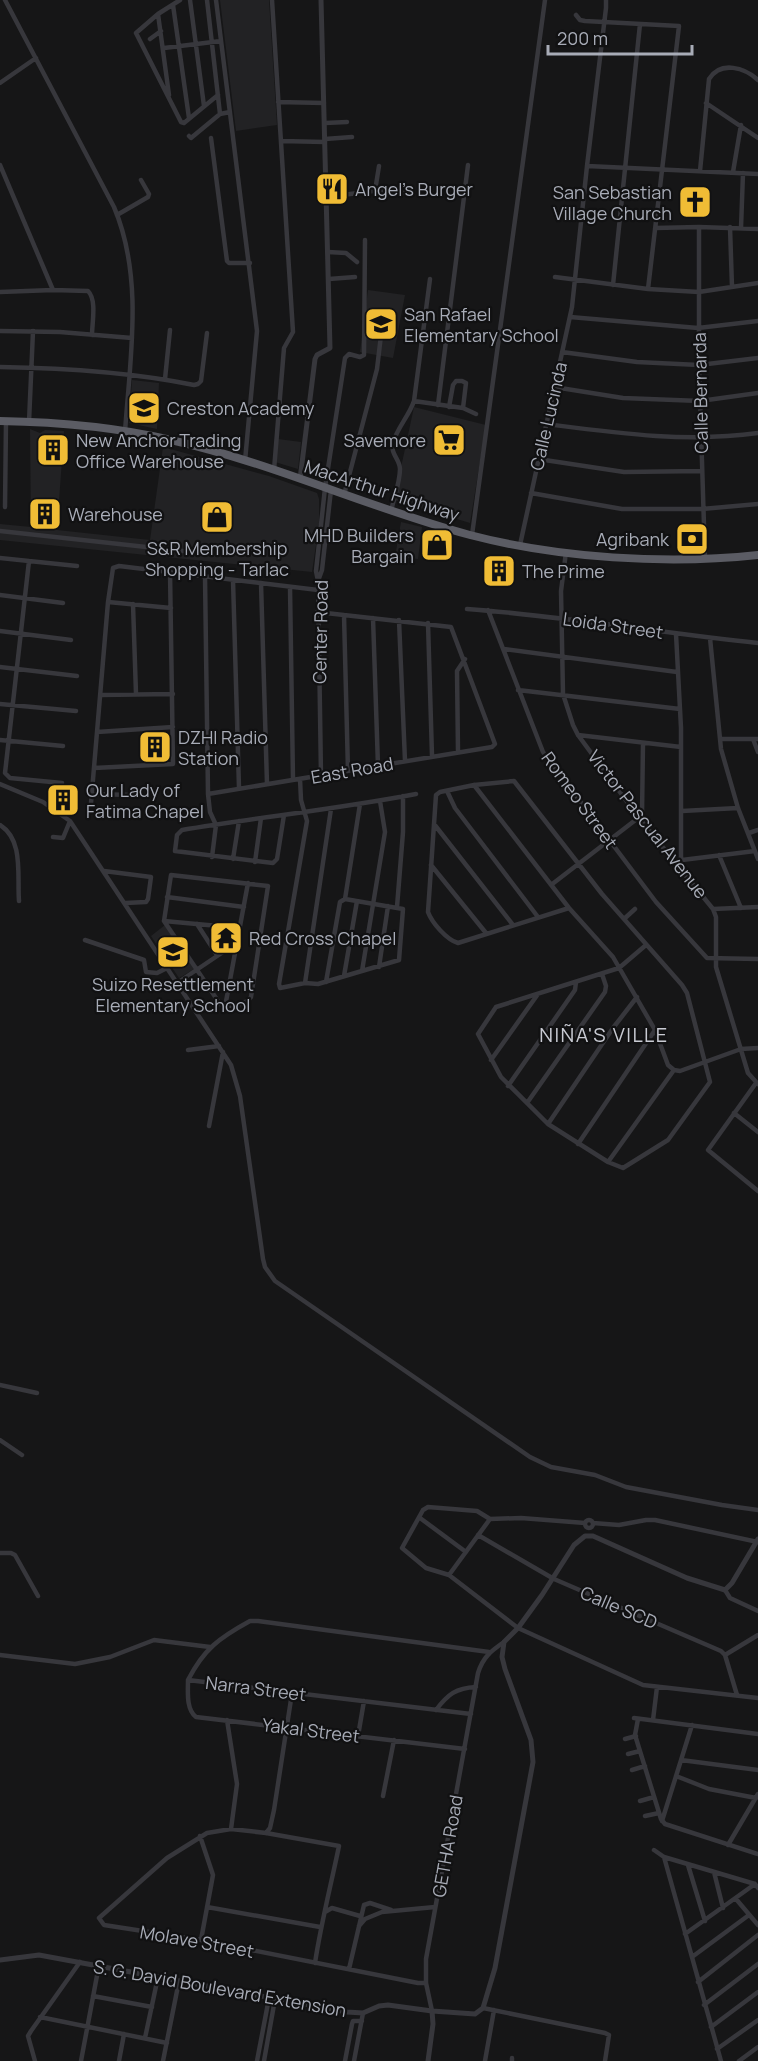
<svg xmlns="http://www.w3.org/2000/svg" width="758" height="2061" font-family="Manrope,sans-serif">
<rect width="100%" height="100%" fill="#161617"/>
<!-- built -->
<path fill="#222224" d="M220 0H269L277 125 236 131Z
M368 290 405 295 393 358 360 352Z
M132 380 159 383 157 429 129 423Z
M414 407 486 425 470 523 394 500Z
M30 429 40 433 45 430 64 431 57 530 150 540 163 447 269 476 317 493 319 499V524L312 572 0 540V524L31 527Z
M278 439 301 442 298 469 275 462Z
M401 522 422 527 418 559 395 557Z
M165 925 194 969 179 978 151 936Z"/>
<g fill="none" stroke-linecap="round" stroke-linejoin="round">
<!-- minor -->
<path stroke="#37373c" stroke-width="4.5" d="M5 0 114 207C144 278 130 358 125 432
M180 0 158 14 136 33 181 122 184 123 218 95
M190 0 204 106
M207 0 220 114
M216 0 257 331 245 461
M272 0 293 332 284 348 274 470
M173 5 189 118
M158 14 169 95
M576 15 580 20 585 21 679 26 648 289
M150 39 161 31
M164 48 221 41
M0 83 36 58
M278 102 324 103
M706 103 758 138
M325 123 347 122
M189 136 191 138 220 114 230 112
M211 138 227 261 229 263H250
M325 139 352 137
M281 141 325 142
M0 165 53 290
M587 166 758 174
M700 171 709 79C721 60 745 68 758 80
M733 172 741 125
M375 191 379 166
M327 197 381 190 405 193
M117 215 148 197 149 194 141 180
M699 227V365L705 558
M730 227 732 287
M655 228 699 227 758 229
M741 228 743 173
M328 252 346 253 357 262
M555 277 648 289 699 292 758 283
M329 279 355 277
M613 285 640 24
M0 292 53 290 88 291C97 300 92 323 92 335
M570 317 698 328 758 321
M0 331 60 332 132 338
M562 352 637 362 699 365 758 358
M0 367C65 368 130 372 194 385L198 384 201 381 207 333
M165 379 170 330
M554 387 623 398 700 401 758 393
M414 401 463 408 476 414
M438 405 468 165
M449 407 453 385 456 381H462L466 383 463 408
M29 422 33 331
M546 424C616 433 687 443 758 433
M538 459 624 472 702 471
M531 493 622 509H702L758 504
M344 495 377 369 382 327
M5 507 6 421
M391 511C394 498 400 482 400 469 400 459 390 454 393 443 397 428 409 416 414 401L430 279
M0 531 183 551
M472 535 545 0
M520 545 572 307 587 166 606 8V0
M566 552 561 591 563 694 573 725 578 735 639 818 713 909 716 917V967L748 1073 758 1084
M0 558 77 566
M29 561 5 773 10 778 62 783
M205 576 208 794 210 812 216 825 212 857
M233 580 239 788
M318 581 316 571 325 488 345 358 349 354 360 357 364 355 365 240
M261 583 267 784
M290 587 293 780
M0 595 63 603
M108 602 171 608
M133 604 136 694
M467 609C564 616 661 633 758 643
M488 610 543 752 656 902 707 958 758 959
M344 615 348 771
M373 618 378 766
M399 620 405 761
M428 623 432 756
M0 631 71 640
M676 634 681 728V870
M710 638 721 749 738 808 758 859
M504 649 677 672
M0 667 77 676
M518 690 680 709
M100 695 173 694
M0 704 76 711
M97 732 173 727
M578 735 681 747
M720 739H758
M753 739 758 752
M0 740 63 746
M458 752 457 671 465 659
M94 768 173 764 170 571
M321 776 318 581 322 570 331 490
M300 779 301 800 307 821 279 984 280 988 305 983 318 984 399 960 403 909 345 899
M0 784 43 802 70 821 231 1065 240 1096 263 1259 265 1267 275 1281 530 1457 551 1467 595 1475 626 1487 722 1505 758 1510
M474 785 569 908 613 957 655 1030 668 1065 674 1070
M447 791 455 808 538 917
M92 794 132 795
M208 794 492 747 495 744 451 627 317 612
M91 803 108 602 113 568 119 566 318 590
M682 811 738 808
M284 815 277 859 273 863 175 851 177 835 182 830C260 817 338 809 416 794
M434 824 513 925
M0 825C24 840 17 876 19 901
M749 833 758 830
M53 837 63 838 70 821
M719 855 741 908
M233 859 239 821
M682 860 755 851
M255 862 261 818
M431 865 486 933
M104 871 151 877 148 899 146 902 125 903
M551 885 642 815 643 743
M167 897 244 907
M397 907 403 832V796
M569 908 458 943C447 940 432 923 428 912L436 795 440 792 474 785 514 781 602 894 682 985 687 993 710 1082 668 1140 623 1168 608 1162 548 1124 501 1077 478 1034 496 1007 619 968 646 945
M713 909 758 907
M624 919 635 909
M164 921 220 1004C228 1008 246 1005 251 997L268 886 171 875 164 921 240 928
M197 924 217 955
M85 940 144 960 146 972 157 973 167 968
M379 967 388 906
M362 971 385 832 380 801
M344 976 357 901
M326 982 340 902 345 899 360 804
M177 983 238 942
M305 983 331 809
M225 1007 248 883
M188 1050 219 1046
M491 1060 538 994
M674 1070 680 1071 741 1049 758 1048
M756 1083 708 1150 758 1191
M508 1086 575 990 576 982
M527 1103 605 992 606 986 602 974
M734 1113 758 1132
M548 1124 613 1028 637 997
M209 1126 223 1052
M578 1144 655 1030
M608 1162 674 1070
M0 1385 37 1393
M0 1440 22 1455
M420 1518 466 1552
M585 1524a4 4 0 1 1 8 0a4 4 0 1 1-8 0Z
M585 1523 521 1518 490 1519 477 1511 428 1507 423 1510 402 1548 426 1568 449 1575 518 1628 643 1685 758 1698
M593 1523 619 1525 646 1520H655L758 1542
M478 1535 554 1579 721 1651 725 1655 737 1695
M0 1553H11L15 1555 38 1596
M449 1575 490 1519
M725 1590 730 1598 758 1611
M0 1655 75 1664 110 1657 154 1640 210 1647
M725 1655 758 1635
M188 1680C204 1649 219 1638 250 1621H258L489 1652
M188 1680C188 1692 186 1709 196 1717L465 1749
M188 1680 471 1714
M436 1710C448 1694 456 1688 476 1687
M634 1718 758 1734
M638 1719 635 1735 661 1819 665 1824 758 1854
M227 1720 237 1784 231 1829
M653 1720 657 1687
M358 1736 364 1701
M625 1739 636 1736
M628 1754 640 1751
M681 1760 758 1770
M632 1770 645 1766
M676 1776 709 1789 756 1798
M383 1796 394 1740
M640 1801 654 1797
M645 1816 659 1813
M662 1821 692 1725
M266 1833 270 1828 274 1810 292 1693
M200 1836 213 1875 201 1940
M728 1845 758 1794
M654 1850 664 1857 755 1884 758 1888
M664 1857 721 2061
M688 1865 705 1921
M714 1872 723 1908
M736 1899 758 1925
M207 1907 320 1927
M325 1912 332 1908 360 1916
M359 1926 365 1919 382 1912 435 1907
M685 1934 755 1884
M692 1957 749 1915
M315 1963C321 1923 331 1885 339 1846L266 1833 231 1829 207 1833 167 1858 99 1918 104 1925 201 1940 418 1983H426
M349 1969 364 1905 370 1903 391 1910
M698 1982 758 1935
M93 1996 152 2007
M704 2005 758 1964
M483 2008 605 2033 609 2035 605 2061
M432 2011 426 1983V1959L478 1673C483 1657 491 1651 504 1642
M40 2017 167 2043
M711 2027 758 1992
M145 2038 158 1977
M717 2049 758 2020
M35 2061 28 2036 31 2031 80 1962
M81 2061 99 1965
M119 2061 124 2034
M163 2061 179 1981
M257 2061 269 1998
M264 2061 275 1999
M345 2061 352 2024 353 2021H362
M354 2061 363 2013
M485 2061 494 2010
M512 2061V2058
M739 2061 758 2047"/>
<!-- tertiary -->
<path stroke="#37373c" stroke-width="5" d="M300 479 315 359 317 355 330 348 321 0
M0 1960 39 1955 347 2012 363 2013 379 2006 388 2005 432 2011 475 2014 483 2008 495 1968 533 1762 531 1740 505 1669 502 1657 504 1642 518 1628 542 1595 574 1545 585 1536H593L687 1578 725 1590 732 1583 758 1539
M428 2061 433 2024 432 2011"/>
<!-- trunk -->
<path stroke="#5b5c64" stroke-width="8" d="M0 421C57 422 116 427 171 440 273 463 369 508 470 535 558 558 667 565 758 555"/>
</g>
<!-- icons -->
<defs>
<g id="restaurant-square" transform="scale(1.725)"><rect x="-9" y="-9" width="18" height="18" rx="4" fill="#f0bc35" stroke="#111112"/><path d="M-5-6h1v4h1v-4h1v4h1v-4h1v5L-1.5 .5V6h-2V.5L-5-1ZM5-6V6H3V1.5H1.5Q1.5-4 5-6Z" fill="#111"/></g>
<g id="church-square" transform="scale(1.725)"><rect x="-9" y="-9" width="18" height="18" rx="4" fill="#f0bc35" stroke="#111112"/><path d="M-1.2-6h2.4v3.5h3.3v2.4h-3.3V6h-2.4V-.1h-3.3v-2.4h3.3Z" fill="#111"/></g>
<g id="school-square" transform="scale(1.725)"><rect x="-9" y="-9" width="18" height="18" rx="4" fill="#f0bc35" stroke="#111112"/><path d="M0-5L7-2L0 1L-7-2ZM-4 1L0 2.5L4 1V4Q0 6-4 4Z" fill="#111"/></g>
<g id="supermarket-square" transform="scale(1.725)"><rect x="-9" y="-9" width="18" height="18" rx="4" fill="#f0bc35" stroke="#111112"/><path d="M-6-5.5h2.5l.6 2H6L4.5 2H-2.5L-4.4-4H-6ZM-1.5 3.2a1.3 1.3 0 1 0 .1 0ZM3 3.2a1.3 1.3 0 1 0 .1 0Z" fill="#111"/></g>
<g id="building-square" transform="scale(1.725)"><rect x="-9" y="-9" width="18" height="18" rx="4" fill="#f0bc35" stroke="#111112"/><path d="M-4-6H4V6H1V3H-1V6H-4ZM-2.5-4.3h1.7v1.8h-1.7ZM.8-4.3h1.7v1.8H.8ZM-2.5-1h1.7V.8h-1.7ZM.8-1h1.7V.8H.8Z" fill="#111"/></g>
<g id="shop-square" transform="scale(1.725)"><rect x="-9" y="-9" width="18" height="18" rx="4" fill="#f0bc35" stroke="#111112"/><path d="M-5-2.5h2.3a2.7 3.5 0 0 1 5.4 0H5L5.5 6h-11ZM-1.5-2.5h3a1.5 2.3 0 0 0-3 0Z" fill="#111"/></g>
<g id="bank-square" transform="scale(1.725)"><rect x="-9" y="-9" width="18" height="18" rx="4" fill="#f0bc35" stroke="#111112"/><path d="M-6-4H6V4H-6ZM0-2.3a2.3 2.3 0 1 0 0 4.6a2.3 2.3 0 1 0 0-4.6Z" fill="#111"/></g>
<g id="temple-square" transform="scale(1.725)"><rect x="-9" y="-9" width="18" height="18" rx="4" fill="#f0bc35" stroke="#111112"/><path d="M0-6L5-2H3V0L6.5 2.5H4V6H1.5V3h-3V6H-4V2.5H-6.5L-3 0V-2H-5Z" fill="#111"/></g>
</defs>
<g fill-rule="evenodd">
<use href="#restaurant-square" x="332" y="189"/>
<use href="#church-square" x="695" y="202"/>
<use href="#school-square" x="381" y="324"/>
<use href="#school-square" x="144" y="408"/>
<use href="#supermarket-square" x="449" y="440"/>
<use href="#building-square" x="53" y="450"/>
<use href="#building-square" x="45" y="514"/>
<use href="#shop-square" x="217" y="517"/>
<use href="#bank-square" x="692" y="539"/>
<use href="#shop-square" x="437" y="545"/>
<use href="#building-square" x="499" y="571"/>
<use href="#building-square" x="155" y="747"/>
<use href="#building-square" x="63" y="800"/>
<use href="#temple-square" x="226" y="938"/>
<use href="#school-square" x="173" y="952"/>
</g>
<g text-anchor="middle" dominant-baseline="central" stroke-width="4.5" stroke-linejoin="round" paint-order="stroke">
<!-- poi labels -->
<g font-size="18" fill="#a8acb7" stroke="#111112" text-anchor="start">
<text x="355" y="189">Angel's Burger</text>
<text x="672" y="192" text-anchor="end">San Sebastian<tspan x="672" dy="21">Village Church</tspan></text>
<text x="404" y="314">San Rafael<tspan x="404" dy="21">Elementary School</tspan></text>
<text x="167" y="408">Creston Academy</text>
<text x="76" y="440">New Anchor Trading<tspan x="76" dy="21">Office Warehouse</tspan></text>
<text x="426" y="440" text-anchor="end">Savemore</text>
<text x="68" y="514">Warehouse</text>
<text x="414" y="535" text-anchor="end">MHD Builders<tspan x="414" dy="21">Bargain</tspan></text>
<text x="669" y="539" text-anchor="end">Agribank</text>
<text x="217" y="548" text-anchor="middle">S&amp;R Membership<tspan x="217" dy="21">Shopping - Tarlac</tspan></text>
<text x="522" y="571">The Prime</text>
<text x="178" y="737">DZHI Radio<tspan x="178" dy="21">Station</tspan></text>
<text x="86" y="790">Our Lady of<tspan x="86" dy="21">Fatima Chapel</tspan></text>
<text x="249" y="938">Red Cross Chapel</text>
<text x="173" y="984" text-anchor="middle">Suizo Resettlement<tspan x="173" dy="21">Elementary School</tspan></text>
</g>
<!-- street labels -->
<g font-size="18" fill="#a8acb7" stroke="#111112">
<text transform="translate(700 393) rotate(-91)">Calle Bernarda</text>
<text transform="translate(548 416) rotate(-77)">Calle Lucinda</text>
<text transform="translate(382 490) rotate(18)">MacArthur Highway</text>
<text transform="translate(613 625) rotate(8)">Loida Street</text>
<text transform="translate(320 632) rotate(-89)">Center Road</text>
<text transform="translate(352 770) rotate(-10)">East Road</text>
<text transform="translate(580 800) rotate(54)">Romeo Street</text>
<text transform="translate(648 824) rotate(52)">Victor Pascual Avenue</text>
<text transform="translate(619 1607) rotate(23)">Calle SCD</text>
<text transform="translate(256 1688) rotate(7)">Narra Street</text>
<text transform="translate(311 1730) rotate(7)">Yakal Street</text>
<text transform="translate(447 1846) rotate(-80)">GETHA Road</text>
<text transform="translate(197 1941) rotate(10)">Molave Street</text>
<text transform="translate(220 1988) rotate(10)">S. G. David Boulevard Extension</text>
</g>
<!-- neighbourhood labels -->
<g font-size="20" letter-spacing="1.5" fill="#c9cbd3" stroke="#111112">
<text x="604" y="1034">NIÑA'S VILLE</text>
</g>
</g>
<!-- scale -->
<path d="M548 45v9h144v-9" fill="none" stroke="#a8acb7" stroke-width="3"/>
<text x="557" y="45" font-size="18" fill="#a8acb7" stroke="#111112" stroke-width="4.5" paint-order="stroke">200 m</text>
</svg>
